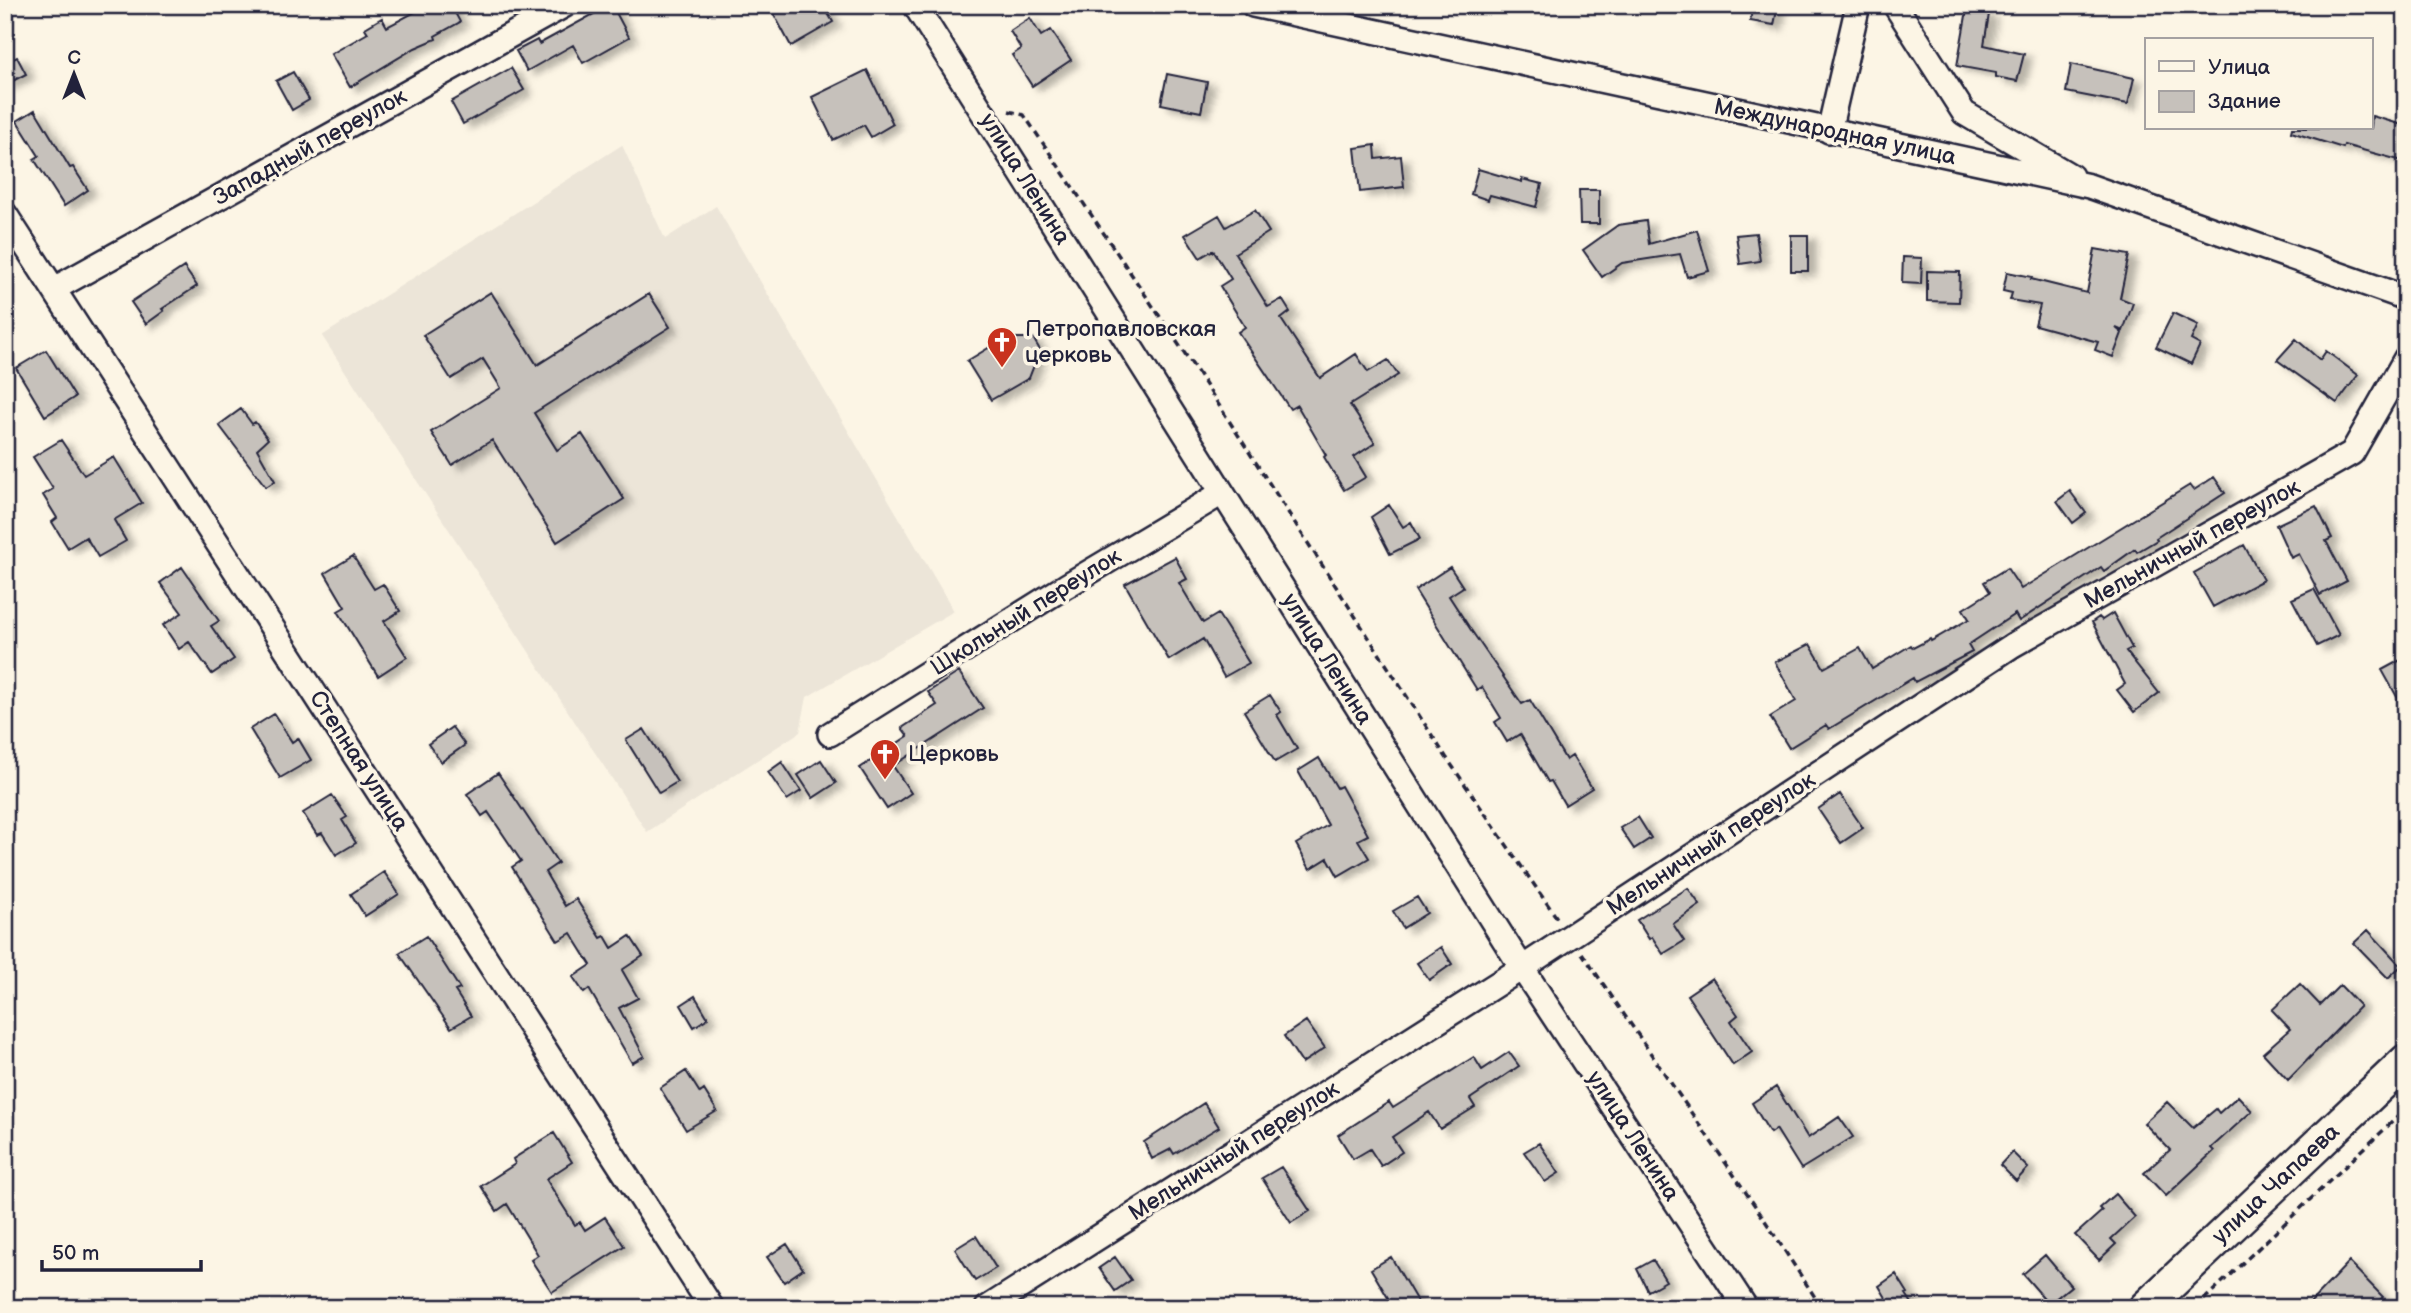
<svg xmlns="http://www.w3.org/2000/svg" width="2411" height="1313" font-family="'Balsamiq Sans',sans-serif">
<defs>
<filter id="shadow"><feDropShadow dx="8" dy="4.5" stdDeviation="3.5" flood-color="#0004"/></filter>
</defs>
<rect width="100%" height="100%" fill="#fcf5e5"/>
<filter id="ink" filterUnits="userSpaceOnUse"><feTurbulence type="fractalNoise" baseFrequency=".0143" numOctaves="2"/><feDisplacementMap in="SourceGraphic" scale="14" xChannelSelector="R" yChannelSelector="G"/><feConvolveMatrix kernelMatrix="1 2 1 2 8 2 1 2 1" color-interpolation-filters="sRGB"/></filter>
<g filter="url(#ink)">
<!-- built -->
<path fill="#ece5d8" d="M622 145 665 239 716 206 954 611 807 697 800 732 647 832 322 336Z"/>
<!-- building -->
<path fill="#c6c1bb" stroke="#22223b" stroke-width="2" filter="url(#shadow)" d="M428 5H451L460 22 435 36 436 39 415 48 350 87 331 54 368 33 365 28 382 18 387 27Z
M610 5H612L629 37 583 63 573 45 527 71 516 51 537 40 539 44Z
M769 5H823L833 22 791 46Z
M1753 5H1778L1774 25 1750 21Z
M1967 10 1989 14 1984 45 2024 54 2017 81 1996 77V73L1957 66Z
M1030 18 1041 36 1051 30 1071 60 1032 86 1012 55 1021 49 1010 31Z
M17 57 26 74 5 85V63Z
M2071 64 2134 78 2128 104 2066 92Z
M511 68 524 90 463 124 451 102Z
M867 70 893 124 871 137 864 125 833 140 812 97Z
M293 72 309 100 292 110 276 81Z
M1167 74 1207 82 1201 112 1161 104Z
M35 110 70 168 73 167 88 190 64 206 34 159 39 156 17 121Z
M2372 116 2406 126V162L2344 145 2343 148 2291 132 2292 128H2371Z
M1375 145 1376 159 1401 156 1404 187 1360 192 1355 148Z
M1478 169 1522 182V179L1542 184 1536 207 1490 195 1488 200 1471 194Z
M1579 190H1599V224H1580Z
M1255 210 1269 232 1235 253 1268 307 1282 299 1290 312 1281 319 1320 378 1356 354 1368 372 1388 360 1398 375 1350 405 1375 443 1354 457 1366 477 1344 490 1324 457 1326 455 1297 405 1290 409 1238 332 1245 327 1220 286 1231 279 1213 250 1200 258 1185 235 1219 215 1226 227Z
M1646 221 1649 244 1697 230 1709 271 1687 277 1680 254 1622 263 1602 277 1583 250 1618 225Z
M1756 233 1760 261 1740 264 1736 235Z
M1791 235H1808V271H1791Z
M2095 249 2129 255 2120 298 2133 303 2123 331 2116 328 2122 333 2113 357 2095 350 2098 342 2035 325 2040 305 2010 300 2012 293 2003 291 2007 272 2032 277 2031 279 2087 293Z
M1903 257 1922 258 1921 284 1902 283Z
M184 267 197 286 162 309 164 311 146 324 131 302Z
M1927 271 1960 272 1959 302 1927 301Z
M491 292 537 365 649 294 670 327 534 413 557 450 582 434 624 499 557 542 492 440 452 465 431 432 501 388 483 359 451 379 423 335Z
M2173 313 2198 325 2191 340 2200 345 2191 364 2156 347Z
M1005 338H1033L1040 350 1029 378 991 400 967 361Z
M2296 339 2320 360 2326 351 2358 375 2337 403 2277 360Z
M46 350 75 397 45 416 16 368Z
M241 409 252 424 255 422 268 439 257 449 275 481 266 487 219 425Z
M61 440 84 475 114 457 142 503 114 520 126 541 98 557 86 537 68 548 52 522 57 518 43 495 53 489 33 457Z
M2214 477 2225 493 2156 538 2157 540 2137 552 2135 549 2104 571 2101 567 2019 621 2015 614 1968 645 1972 652 1915 682 1913 678 1829 729 1826 725 1789 748 1770 717 1796 701 1775 662 1810 644 1824 668 1860 648 1872 669 1911 645 1913 648 1930 639 1931 641 1969 619 1963 609 1990 592 1984 582 2007 568 2021 589 2190 485 2194 490Z
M2070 491 2086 513 2073 523 2057 501Z
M1389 505 1403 527 1411 522 1420 539 1390 554 1371 517Z
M2316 506 2332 538 2326 541 2347 581 2320 595 2299 554 2291 558 2276 525Z
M2244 545 2263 580 2213 607 2194 573Z
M353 556 374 589 383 584 400 611 384 621 407 657 378 676 338 611 345 607 325 573Z
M1175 557 1187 579 1179 583 1203 623 1218 614 1249 663 1224 677 1203 639 1169 660 1125 584Z
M182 567 219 621 211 626 234 659 212 674 189 642 179 649 163 625 182 613 160 583Z
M1450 567 1463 587 1449 596 1471 630 1522 704 1530 700 1566 760 1572 756 1592 788 1565 805 1551 781 1548 782 1520 734 1507 742 1495 722 1501 718 1482 687 1477 690 1415 590Z
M2314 589 2339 635 2317 646 2292 599Z
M2113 613 2132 648 2126 651 2159 693 2134 712 2117 690 2125 684 2092 622 2099 617 2102 620Z
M2406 657V713L2382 670Z
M959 672 983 708 893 766 911 793 887 809 860 768 908 736 902 728 937 705 928 692Z
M1270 695 1281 712 1277 715 1297 749 1275 762 1244 711Z
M274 714 292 742 298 738 311 760 280 778 250 729Z
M452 727 465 745 441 762 428 744Z
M644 729 677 782 659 793 626 740Z
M1319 758 1337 788 1341 786 1368 835 1358 840 1369 858 1338 876 1328 858 1310 869 1296 844 1328 825 1298 771Z
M821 760 836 783 813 798 798 775Z
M782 762 801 791 787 800 768 772Z
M498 773 558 863 545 872 565 906 576 899 601 938 605 936 612 948 630 936 643 956 622 970 638 998 619 1008 644 1056 632 1063 589 989 584 993 573 977 591 965 571 933 558 941 512 867 521 861 488 812 482 816 467 794Z
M1840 794 1863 828 1841 843 1818 809Z
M332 795 347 817 342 820 356 843 336 855 322 833 317 835 303 813Z
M1638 817 1651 838 1634 849 1620 828Z
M384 872 399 894 365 916 351 894Z
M1688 888 1700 905 1673 924 1684 941 1663 954 1652 937 1649 939 1637 920Z
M1417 897 1427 913 1403 928 1393 911Z
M2368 930 2401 966 2388 978 2354 943Z
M426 936 460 989 455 991 471 1016 451 1028 399 953Z
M1441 947 1452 964 1429 980 1417 963Z
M1712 978 1738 1015 1731 1021 1752 1052 1733 1065 1687 995Z
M2300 984 2320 1005 2340 985 2360 1006 2288 1080 2263 1053 2290 1029 2272 1010Z
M695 996 708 1018 694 1027 681 1005Z
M1306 1021 1325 1048 1302 1063 1284 1036Z
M1509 1052 1519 1066 1470 1099 1475 1107 1440 1129 1429 1112 1392 1137 1402 1152 1381 1166 1370 1149 1353 1159 1338 1135 1389 1102 1393 1108 1474 1057 1482 1070Z
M686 1071 700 1093 704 1090 717 1111 686 1130 660 1088Z
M1776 1087 1808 1138 1839 1117 1853 1137 1801 1169 1776 1129 1770 1133 1752 1103Z
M2238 1096 2252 1111 2211 1148 2214 1151 2166 1196 2144 1173 2170 1150 2144 1123 2167 1102 2193 1128 2216 1109 2219 1113Z
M1204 1103 1219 1127 1174 1154 1171 1149 1152 1159 1144 1142Z
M554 1133 572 1162 546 1179 575 1225 580 1222 585 1230 605 1217 624 1246 552 1292 531 1260 538 1255 507 1204 497 1211 481 1186 515 1164 513 1159Z
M1539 1143 1559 1173 1545 1182 1524 1152Z
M2012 1152 2028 1168 2016 1181 2000 1165Z
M1281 1167 1310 1211 1291 1223 1262 1178Z
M2115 1194 2135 1217 2111 1239 2116 1244 2099 1260 2075 1235 2102 1211 2099 1208Z
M976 1236 996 1268 975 1281 955 1249Z
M787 1244 803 1269 784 1282 767 1257Z
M2045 1255 2071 1286 2049 1304 2023 1274Z
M1115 1257 1131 1280 1115 1291 1099 1268Z
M1391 1257 1421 1308H1394L1371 1269Z
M1653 1260 1666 1281 1648 1291 1637 1269Z
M2349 1262 2383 1297 2371 1308H2305Z
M1896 1274 1908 1293 1906 1294 1915 1308H1892L1879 1286Z"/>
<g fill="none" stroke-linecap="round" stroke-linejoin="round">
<!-- minor casing -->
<g stroke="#22223b" stroke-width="28">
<path id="minor" d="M915 5 1522 968 1746 1308
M1253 5 2089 186 2406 298
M1895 5 1964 113 2071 176
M1829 131 1858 5
M5 214 712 1308
M54 289 565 5
M830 734 1066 586 1222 493
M987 1308 1522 968 2013 645 2352 453 2406 358"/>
</g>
<!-- secondary casing -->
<g stroke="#22223b" stroke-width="37">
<path id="secondary" d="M2145 1308 2406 1061"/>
</g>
<!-- path -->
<path stroke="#22223b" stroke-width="3.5" stroke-dasharray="7 5" stroke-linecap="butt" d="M1009 111 1024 115 1202 379 1446 757 1557 918
M1582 953 1762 1216 1822 1308
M2195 1308 2406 1109"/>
<!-- minor -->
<use href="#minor" stroke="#fcf5e5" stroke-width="23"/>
<!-- secondary -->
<use href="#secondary" stroke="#fcf5e5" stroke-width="32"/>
</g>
</g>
<!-- icons -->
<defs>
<g id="church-pin" transform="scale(1.575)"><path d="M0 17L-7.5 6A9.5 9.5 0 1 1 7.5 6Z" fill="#c8321e" stroke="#fcf5e5"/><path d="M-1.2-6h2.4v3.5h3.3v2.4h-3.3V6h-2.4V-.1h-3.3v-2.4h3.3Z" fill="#fff"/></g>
</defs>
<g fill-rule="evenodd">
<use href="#church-pin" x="1002" y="342"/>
<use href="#church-pin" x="885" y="754"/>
</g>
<g text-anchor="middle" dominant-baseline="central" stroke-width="7" stroke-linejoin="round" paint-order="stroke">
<!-- street labels -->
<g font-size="23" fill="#22223b" stroke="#fcf5e5">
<text transform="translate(1835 132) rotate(12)">Международная улица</text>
<text transform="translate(310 147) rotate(-29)">Западный переулок</text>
<text transform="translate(1025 179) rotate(58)">улица Ленина</text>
<text transform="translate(2192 544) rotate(-29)">Мельничный переулок</text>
<text transform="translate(1026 612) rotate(-32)">Школьный переулок</text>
<text transform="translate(1327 659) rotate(58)">улица Ленина</text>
<text transform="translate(359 761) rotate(57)">Степная улица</text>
<text transform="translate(1711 844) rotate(-33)">Мельничный переулок</text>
<text transform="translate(1633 1136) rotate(57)">улица Ленина</text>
<text transform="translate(1234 1151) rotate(-32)">Мельничный переулок</text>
<text transform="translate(2276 1184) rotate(-43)">улица Чапаева</text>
</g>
<!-- poi labels -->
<g font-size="23" fill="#22223b" stroke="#fcf5e5" text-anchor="start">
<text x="1025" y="329">Петропавловская<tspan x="1025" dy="26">церковь</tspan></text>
<text x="908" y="754">Церковь</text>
</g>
</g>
<!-- margin -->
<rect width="2411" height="1313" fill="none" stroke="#fcf5e5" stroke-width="28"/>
<rect x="14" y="14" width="2383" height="1285" fill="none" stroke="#22223b" stroke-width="2.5" filter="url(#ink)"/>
<!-- legend -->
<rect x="2145" y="38" width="228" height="91" fill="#fcf5e5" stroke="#a5a1a1" stroke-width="2"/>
<rect x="2159" y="61" width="35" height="10" fill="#fcf5e5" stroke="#a5a1a1" stroke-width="2"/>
<text x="2208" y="74" font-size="21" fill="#22223b">Улица</text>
<rect x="2159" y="91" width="35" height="21" fill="#c6c1bb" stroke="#a5a1a1" stroke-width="2"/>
<text x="2208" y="108" font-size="21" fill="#22223b">Здание</text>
<!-- north arrow -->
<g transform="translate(74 74)" stroke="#fcf5e5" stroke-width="5" paint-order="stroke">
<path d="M0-5L12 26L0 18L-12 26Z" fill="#22223b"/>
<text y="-10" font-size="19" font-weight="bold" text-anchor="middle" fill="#22223b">С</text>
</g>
<!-- scale -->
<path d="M42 1260v10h159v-10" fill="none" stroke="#22223b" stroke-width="3.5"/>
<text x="52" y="1260" font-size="21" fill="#22223b" stroke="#fcf5e5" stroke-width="5" paint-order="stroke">50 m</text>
</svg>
